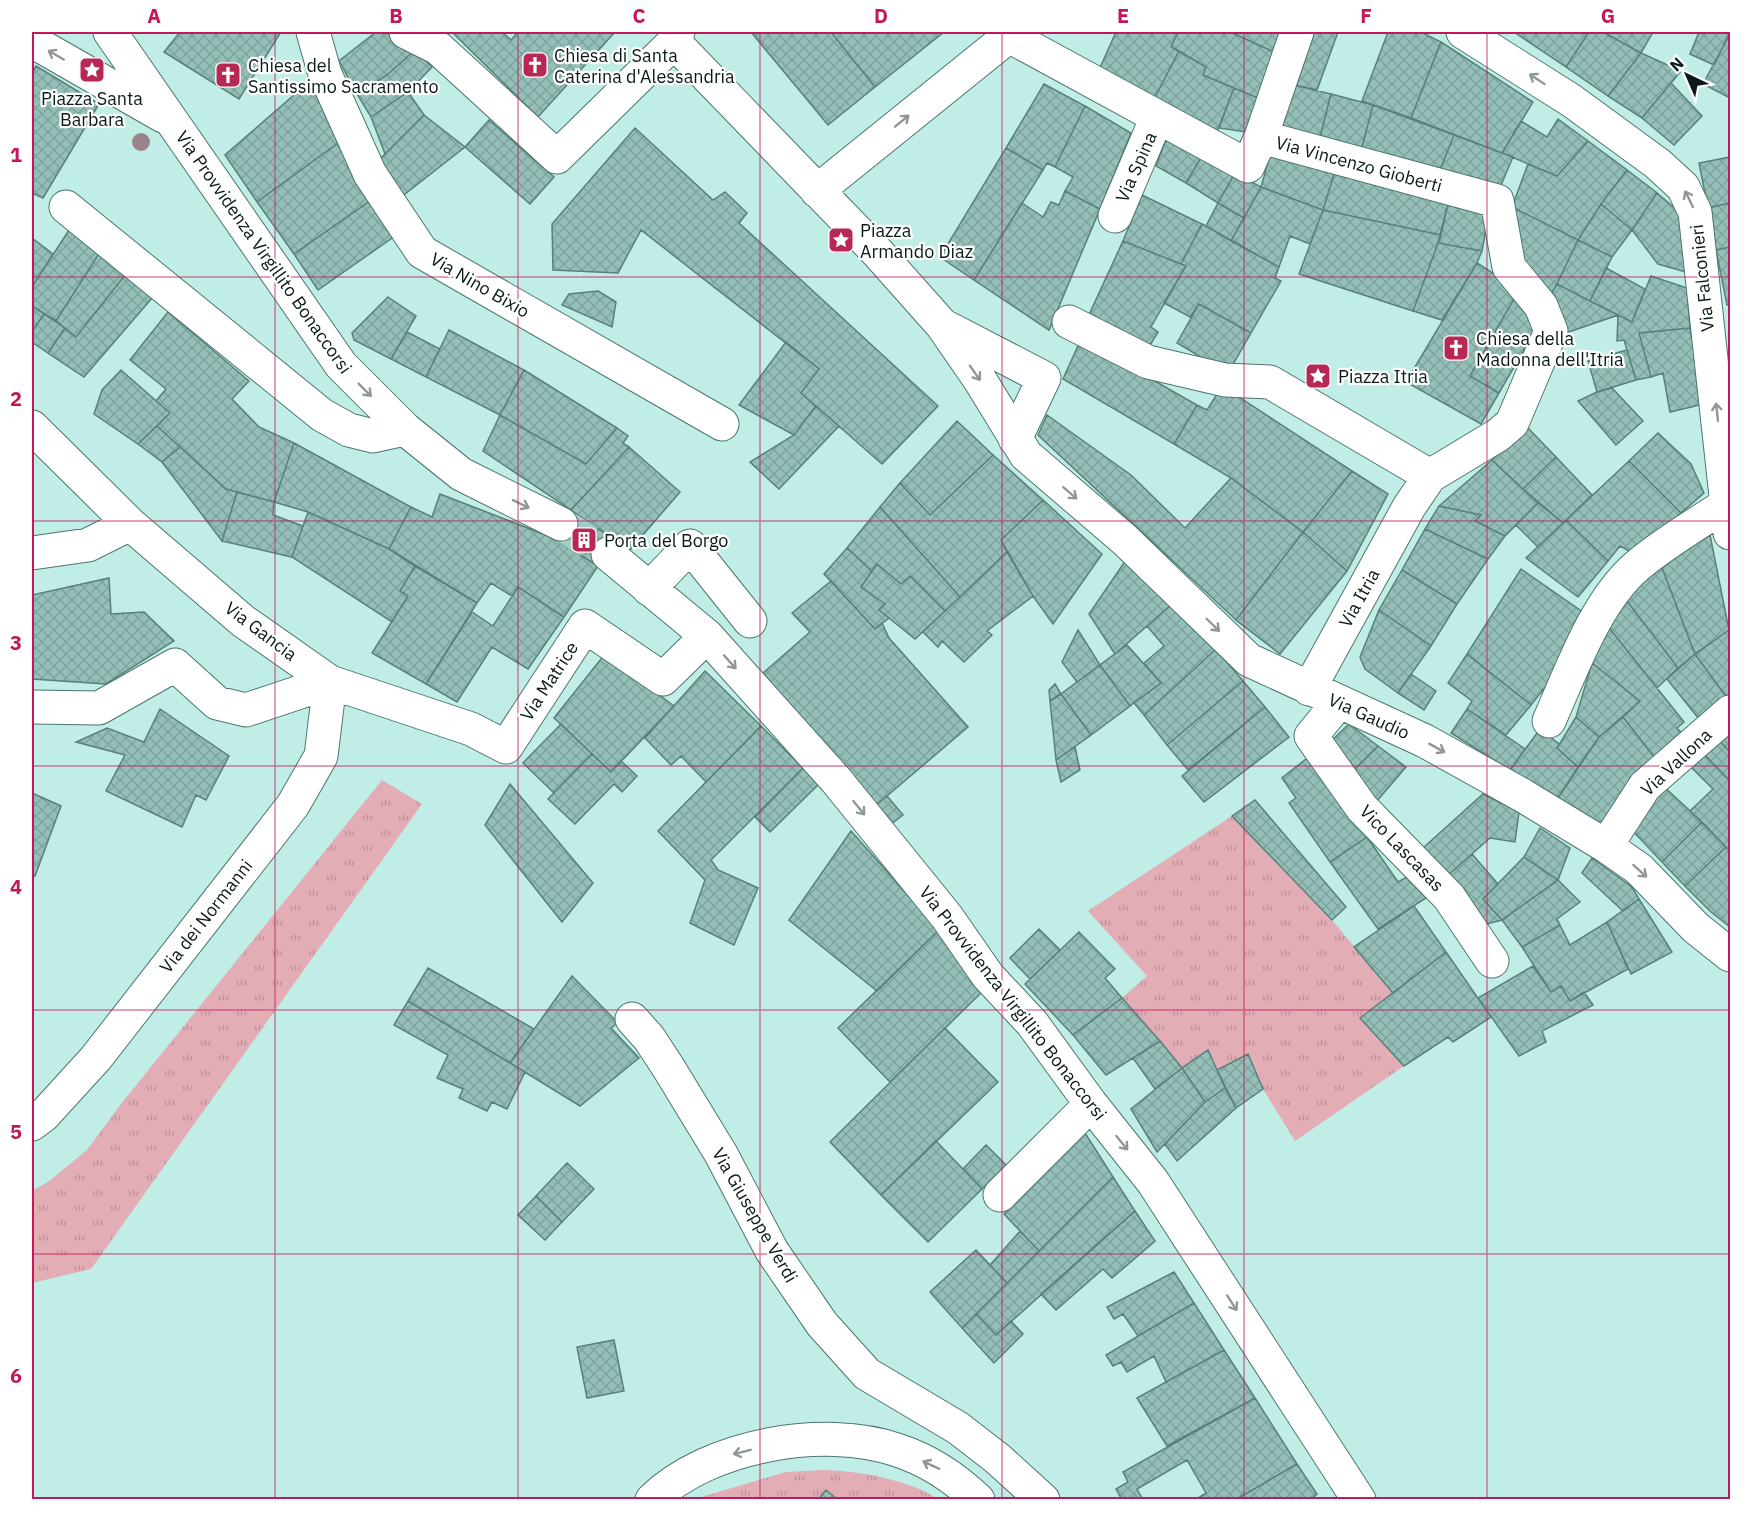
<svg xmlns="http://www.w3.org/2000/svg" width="1762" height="1531" font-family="'IBM Plex Sans',sans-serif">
<defs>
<pattern id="grass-tufts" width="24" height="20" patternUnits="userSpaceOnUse" patternTransform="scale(1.5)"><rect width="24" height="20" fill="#e3adb6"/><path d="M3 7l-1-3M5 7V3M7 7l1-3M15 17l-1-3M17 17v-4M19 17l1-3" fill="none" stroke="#c1949c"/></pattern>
<pattern id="building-cross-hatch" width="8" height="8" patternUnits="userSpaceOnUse" patternTransform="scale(1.5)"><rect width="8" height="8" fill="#94bfb8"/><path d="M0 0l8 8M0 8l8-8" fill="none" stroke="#7ea49d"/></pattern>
</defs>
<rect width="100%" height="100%" fill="#c0ede6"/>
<!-- grass -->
<path fill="url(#grass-tufts)" d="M382 780 422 804 91 1269 32 1283V1191L48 1182 87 1150 121 1104Z
M1232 816 1332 920 1393 993 1360 1018 1404 1066 1295 1141 1263 1089 1248 1054 1217 1070 1208 1050 1182 1068 1122 998 1147 976 1088 911Z
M824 1470C860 1471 909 1480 938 1499L691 1500 786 1472Z"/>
<!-- building -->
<path fill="url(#building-cross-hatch)" stroke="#57807b" stroke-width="1.5" d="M180 32H281L239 99 164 52Z
M376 32H385L415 50 387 75 357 94 339 61Z
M454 32H502L511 40 518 32H615L538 117 453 33Z
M751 32H831L875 87 828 125Z
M831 32H944L875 87Z
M1116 32H1178L1171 47 1179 51 1153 101 1099 70Z
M1178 32H1230L1276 53 1258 98 1203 75 1206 67 1171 47Z
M1230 32H1284L1276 53Z
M1306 32H1338L1317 90 1290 84Z
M1388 32H1421L1441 42 1411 118 1362 101Z
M1514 32H1589L1566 67Z
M1589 32H1603L1641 53 1608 96 1566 67Z
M1603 32H1653L1641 53Z
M1699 32H1730L1714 65 1690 54Z
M1730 34V98L1703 84Z
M1441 42 1533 102 1502 153 1411 118Z
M415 50 432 67 408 92 371 117 357 94 387 75Z
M1179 51 1206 67 1203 75 1234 88 1215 137 1153 101Z
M1641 53 1681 71 1642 118 1608 96Z
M36 66 99 104 43 198 32 193V74Z
M309 82 342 140 257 202 225 155Z
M1671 83 1702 116 1674 145 1642 118Z
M1044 84 1085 106 1055 167 1047 163 1043 170 1006 148Z
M1290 84 1331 94 1319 141 1277 130Z
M1234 88 1258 98 1246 132 1219 128Z
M408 92 424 115 385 154 371 117Z
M1331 94 1373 105 1361 151 1319 141Z
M1373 105 1454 135 1440 170 1361 151Z
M1085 106 1131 133 1100 209 1065 191 1073 177 1055 167Z
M424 115 465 147 400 198 375 164Z
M1558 119 1588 141 1557 176 1502 153 1521 121 1547 137Z
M489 120 554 177 530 204 465 147Z
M635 128 713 200 725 192 747 213 739 223 938 406 882 464 801 393 819 369 641 230 618 273 553 270 552 224Z
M1454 135 1513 157 1501 185 1440 170Z
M1167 137 1202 156 1186 183 1156 166Z
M342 140 374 198 294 254 257 202Z
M1588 141 1627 170 1601 204 1578 240 1512 207 1528 164 1557 176Z
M1006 148 1043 170 974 280 940 257Z
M1272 148 1335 171 1323 210 1261 187Z
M1202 156 1235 173 1218 203 1186 183Z
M1730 157V203L1708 208 1699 163Z
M1627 170 1657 193 1632 230 1601 204Z
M1335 171 1448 204 1441 235 1323 210Z
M1235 173 1261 187 1244 218 1218 203Z
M1261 187 1323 210 1310 244 1290 236 1279 267 1231 241Z
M1065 191 1100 209 1049 330 974 280 1022 203 1043 217 1051 202 1059 205Z
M1657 193 1683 215 1686 272 1658 264 1632 230Z
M1142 195 1202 224 1181 264 1123 241Z
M374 198 395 236 318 290 294 254Z
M1218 203 1244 218 1231 241 1206 226Z
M1730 203V247L1716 250 1708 208Z
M1448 204 1489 213 1482 251 1438 243Z
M1601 204 1632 230 1612 257 1578 240Z
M1512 207 1578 240 1557 284 1548 299 1525 276Z
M1323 210 1441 235 1413 311 1299 274Z
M1202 224 1279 267 1275 278 1281 281 1251 333 1199 304 1190 317 1164 303 1186 266 1181 264Z
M71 227 100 252 56 321 32 306V287Z
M32 238 53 254 34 284 32 282Z
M1578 240 1612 257 1590 301 1557 284Z
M1123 241 1186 266 1151 327 1158 332 1149 347 1088 317Z
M1438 243 1482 251 1477 263 1442 320 1413 311Z
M1730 247V304L1727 305 1716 250Z
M100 252 125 275 76 337 56 321Z
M1477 263 1519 290 1470 376 1499 393 1481 424 1406 382Z
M1606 268 1645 289 1632 322 1590 301Z
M125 275 152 298 84 377 48 353 65 328 76 337Z
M1651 276 1687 288 1690 328 1639 333 1651 377 1636 380 1624 340 1617 341 1618 315 1632 322Z
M1557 284 1590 301 1618 315 1560 335 1548 299Z
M1519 290 1538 326 1499 393 1470 376Z
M598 291 616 302 612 327 562 305 569 294Z
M388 297 416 316 391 359 354 340 352 333Z
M1199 304 1251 333 1228 373 1177 343Z
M32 306 44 314 32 332Z
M168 312 249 381 232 399 259 427 294 443 274 502 226 489 157 426 170 413 156 401 166 389 130 360Z
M44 314 65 328 48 353 32 342V332Z
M1690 328 1704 404 1670 412 1663 373 1651 377 1639 333Z
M449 330 524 370 500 415 426 377Z
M407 332 440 349 426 377 391 359Z
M1081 339 1197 405 1174 444 1063 379Z
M786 342 819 369 801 393 816 406 794 435 739 405Z
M1627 350 1636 380 1597 392 1588 361Z
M121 370 170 413 138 444 94 414 102 390Z
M524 370 617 428 586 464 500 415Z
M1222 386 1352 471 1303 532 1231 478 1174 444 1197 405 1207 410Z
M1612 388 1643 421 1616 445 1578 401 1597 392Z
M816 406 839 426 779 489 750 462 794 435Z
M500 415 586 464 617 428 628 436 623 443 629 447 571 510 483 451Z
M1047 415 1131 475 1185 528 1231 478 1303 532 1236 620 1038 435Z
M957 421 993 455 930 515 900 483Z
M157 426 180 447 162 462 138 444Z
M1528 428 1556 457 1523 489 1492 460Z
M1658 433 1691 464 1704 493 1681 513 1629 461Z
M294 443 411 507 389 549 308 512 274 502Z
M180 447 226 489 237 492 222 541 162 462Z
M629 447 680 492 630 550 571 510Z
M993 455 1043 500 1001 540 1007 552 960 597 880 507 900 483 930 515Z
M1556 457 1592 495 1563 523 1523 489Z
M1492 460 1538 503 1505 536 1475 521 1481 515 1439 506Z
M1629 461 1681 513 1635 554 1620 546 1608 561 1566 520Z
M1352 471 1388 494 1347 571 1303 532Z
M237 492 274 502 273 515 303 526 292 557 222 541Z
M440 494 551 537 598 566 564 617 518 587 512 596 491 583 477 603 389 549 411 507 432 517Z
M1043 500 1102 554 1053 624 1033 596 1001 540Z
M1538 503 1563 523 1538 547 1516 525Z
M1439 506 1481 515 1475 521 1505 536 1488 559 1425 529Z
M880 507 960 597 945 611 910 576 901 584 877 564 872 571 847 548Z
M571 510 617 542 598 566 551 537Z
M308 512 389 549 415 566 400 591 408 596 392 622 292 557Z
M1566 520 1608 561 1578 597 1526 558Z
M1425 529 1488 559 1457 604 1402 570Z
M1303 532 1347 571 1280 654 1236 620Z
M1710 535 1729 630 1695 654 1659 560Z
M847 548 872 571 861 587 885 604 879 610 889 618 875 629 824 574Z
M1007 552 1033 596 987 631 992 635 964 662 942 641 938 647 923 632Z
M1126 560 1172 604 1115 654 1089 614Z
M1659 560 1695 654 1678 668 1621 593Z
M877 564 901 584 910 576 945 611 915 639 879 610 885 604 861 587Z
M415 566 477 603 426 684 372 653 408 596 400 591Z
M1521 569 1590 617 1570 656 1531 705 1467 654Z
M1402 570 1457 604 1431 646 1379 610Z
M109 578 111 614 144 612 174 641 106 684 32 679V595Z
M831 581 875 629 882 623 889 638 968 727 874 807 763 673 810 632 792 613Z
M518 587 564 617 528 669 492 647 457 702 426 684 472 612 493 626Z
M1621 593 1678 668 1657 688 1606 624Z
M1172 604 1216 649 1144 715 1134 703 1161 683 1144 663 1164 646 1147 626Z
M1379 610 1431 646 1398 693 1365 669 1360 657Z
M1606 624 1684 722 1677 728 1686 738 1658 762 1623 717 1640 701 1592 663Z
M1078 630 1100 665 1077 682 1062 662Z
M1729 630 1730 632V702L1695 654Z
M1127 645 1161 683 1130 706 1100 665Z
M1216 649 1243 681 1167 745 1144 715Z
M605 654 674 706 611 772 554 718Z
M1467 654 1531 705 1506 735 1467 709 1472 701 1448 683Z
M1695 654 1730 702 1703 724 1667 679Z
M1592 663 1640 701 1599 737 1576 717Z
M1100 665 1130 706 1091 735 1061 694Z
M705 671 761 726 706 782 681 756 671 765 645 738Z
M1411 674 1436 691 1424 710 1398 693Z
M1243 681 1265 707 1188 770 1167 745Z
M1055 684 1061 694 1050 701 1049 690Z
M1061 694 1091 735 1056 760 1050 701Z
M1265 707 1289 737 1204 802 1182 776Z
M160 709 229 756 206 800 196 795 182 827 106 791 125 755 76 742 107 728 144 742Z
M1467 709 1525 749 1510 770 1451 733Z
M1576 717 1599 737 1578 767 1557 748Z
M1623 717 1658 762 1608 829 1558 798 1599 737Z
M561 724 592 754 554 793 523 763Z
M1349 724 1378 746 1350 774 1324 748Z
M761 726 803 768 711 860 718 870 758 888 734 945 690 923 705 880 658 831Z
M1730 726V752L1718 739Z
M1540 729 1559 744 1557 748 1578 767 1558 798 1510 770Z
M1718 739 1730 752V781L1702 752Z
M1378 746 1406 767 1377 801 1350 774Z
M1075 747 1080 770 1061 782 1056 760Z
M1702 752 1730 781V851L1690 811 1713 789 1688 764Z
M592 754 611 772 621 761 637 776 622 792 614 784 575 824 548 799Z
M1311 755 1367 837 1330 862 1289 803 1296 798 1282 778Z
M803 768 819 784 770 832 755 817Z
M1660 783 1702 822 1662 862 1629 827Z
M510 784 593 883 562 922 485 825Z
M32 793 61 806 35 876H32Z
M1483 794 1519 812 1515 842 1490 838 1447 876 1423 848Z
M887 796 903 815 890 825 874 807Z
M1255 800 1346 907 1332 920 1232 816Z
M1702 822 1726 847 1685 886 1662 862Z
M1540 828 1570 848 1558 880 1524 857Z
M851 831 939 930 877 991 789 920Z
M1367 837 1398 882 1418 871 1432 894 1378 929 1330 862Z
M1726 847 1730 851V927L1711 912 1685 886Z
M1472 854 1498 884 1483 899 1502 920 1487 924 1447 876Z
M1524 857 1558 880 1502 920 1483 899Z
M1592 858 1632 887 1639 899 1623 911 1582 873Z
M1558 880 1580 902 1557 919 1560 925 1522 947 1502 920Z
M1639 899 1672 952 1631 974 1607 922Z
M1414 906 1446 952 1393 993 1354 947Z
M1607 922 1628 969 1570 1001 1561 986 1551 992 1522 947 1560 925 1570 945Z
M1039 929 1060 950 1030 979 1010 958Z
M939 930 981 993 890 1082 838 1028Z
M1079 932 1115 969 1105 978 1122 998 1073 1035 1025 984Z
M1446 952 1491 1017 1453 1042 1448 1037 1404 1066 1360 1018Z
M1533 966 1551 992 1561 986 1570 1001 1584 992 1593 1005 1542 1031 1546 1042 1519 1056 1478 998Z
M428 968 534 1029 510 1063 408 1001Z
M572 976 618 1023 611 1028 639 1058 580 1106 510 1063Z
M1122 998 1160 1041 1106 1075 1073 1035Z
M408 1001 525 1072 507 1109 492 1102 487 1111 459 1098 463 1089 437 1078 448 1055 394 1025Z
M945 1028 998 1082 881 1195 830 1142Z
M1160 1041 1182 1068 1155 1089 1133 1058Z
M1208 1050 1225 1088 1205 1102 1182 1068Z
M1248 1054 1263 1089 1236 1108 1217 1070Z
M1182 1068 1205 1102 1157 1152 1131 1109Z
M1225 1088 1236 1108 1177 1161 1165 1144 1205 1102Z
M1085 1133 1113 1177 1039 1251 1004 1214Z
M936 1141 982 1189 928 1242 881 1195Z
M986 1145 1006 1165 982 1189 963 1169Z
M567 1163 594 1189 562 1222 536 1196Z
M1113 1177 1135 1211 996 1335 976 1314Z
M536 1196 562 1222 545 1240 518 1215Z
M1135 1211 1155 1241 1112 1278 1103 1269 1056 1310 1041 1294Z
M1020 1231 1039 1251 1007 1283 990 1265Z
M976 1250 1007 1283 962 1328 930 1292Z
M1174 1272 1194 1303 1138 1336 1123 1314 1114 1319 1107 1307Z
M1194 1303 1224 1350 1166 1382 1154 1356 1127 1372 1121 1362 1113 1366 1106 1355Z
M976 1314 996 1335 1011 1321 1023 1334 994 1363 962 1328Z
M614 1340 624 1391 587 1398 577 1347Z
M1224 1350 1255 1398 1167 1446 1137 1398Z
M1255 1398 1297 1464 1235 1500H1195L1206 1493 1187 1460 1137 1489 1143 1500H1122L1116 1489 1128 1482 1123 1472Z
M1297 1464 1317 1494 1310 1500H1235Z
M826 1490 838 1500H818Z"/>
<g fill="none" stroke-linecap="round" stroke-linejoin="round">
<!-- street-tunnel -->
<path stroke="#a5cdc7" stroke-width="33" stroke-dasharray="33 16" stroke-linecap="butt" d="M561 524 608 554"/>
<!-- street casing -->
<g stroke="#4c756f" stroke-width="35">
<path id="street" d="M110 32 341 365 405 429 461 474 561 524
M313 32 325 74 370 174 422 252 722 424
M406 32 438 48 557 157 674 42 678 32
M1463 32 1572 101 1658 164 1683 187 1695 212 1730 533
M1009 36 1248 166 1261 137 1497 201 1509 267 1541 306 1551 331 1512 423 1498 435 1430 476
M32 41 163 116
M674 42 878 253 942 325 1044 378 1015 439
M1261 137 1297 32
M817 191 1014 32
M66 207 322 415 349 430 373 436 405 429
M1115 216 1157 117
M1069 322 1148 362 1225 380 1270 382 1430 476 1409 507 1309 689
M942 325 980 380 1026 455 1125 540 1249 660 1425 741 1522 795 1606 846 1639 869 1696 928 1730 955
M32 427 130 524
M32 553 88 545 130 524 243 621 330 682 471 729 506 747 585 626 663 679 707 636
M608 554 707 636 836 780 947 917 988 976 1032 1023 1091 1104 1153 1182 1359 1500
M649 589 690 546 750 621
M1339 702 1311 736 1362 808 1449 897 1492 961
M32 707 99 708 175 665 217 703 246 710 330 682 321 756 293 805 96 1058 44 1115 32 1124
M1549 721C1571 672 1595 602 1637 566 1664 543 1697 524 1727 504
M1606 846 1645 786 1730 712
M632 1019 649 1038 668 1067 721 1154 772 1251 822 1324 867 1374 958 1428 998 1459 1043 1500
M1000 1195 1091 1104
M652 1500C708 1445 824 1425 897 1450 928 1460 955 1478 978 1500"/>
</g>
<!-- street -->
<use href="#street" stroke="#fff" stroke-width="33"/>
</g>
<!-- trees -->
<circle fill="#9b828b" cx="141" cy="142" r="9"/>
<!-- one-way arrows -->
<defs><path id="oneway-shaft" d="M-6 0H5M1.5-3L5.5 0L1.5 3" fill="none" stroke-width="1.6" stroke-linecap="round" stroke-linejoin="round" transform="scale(1.5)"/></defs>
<g stroke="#909897">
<use href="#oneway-shaft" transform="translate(56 55) rotate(-150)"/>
<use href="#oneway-shaft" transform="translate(1537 79) rotate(-147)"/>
<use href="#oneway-shaft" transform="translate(902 121) rotate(-39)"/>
<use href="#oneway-shaft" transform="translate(1689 199) rotate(-116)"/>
<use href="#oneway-shaft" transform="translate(975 373) rotate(55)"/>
<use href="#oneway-shaft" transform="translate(365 390) rotate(45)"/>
<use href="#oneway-shaft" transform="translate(1717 412) rotate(-96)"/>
<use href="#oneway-shaft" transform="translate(1070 493) rotate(41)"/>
<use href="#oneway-shaft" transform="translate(521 504) rotate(26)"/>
<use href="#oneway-shaft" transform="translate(1213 625) rotate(44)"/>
<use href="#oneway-shaft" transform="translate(730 662) rotate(48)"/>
<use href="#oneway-shaft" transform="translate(1437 748) rotate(29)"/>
<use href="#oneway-shaft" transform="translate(859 808) rotate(51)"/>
<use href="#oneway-shaft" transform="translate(1640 871) rotate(42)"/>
<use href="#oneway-shaft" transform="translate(1122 1143) rotate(51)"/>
<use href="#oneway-shaft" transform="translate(1232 1303) rotate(57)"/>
<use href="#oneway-shaft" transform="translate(742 1452) rotate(166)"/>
<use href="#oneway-shaft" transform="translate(931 1465) rotate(-155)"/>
</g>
<!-- grid -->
<path fill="none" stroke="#c2185b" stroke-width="1.5" stroke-opacity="0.55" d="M275 32V1500M518 32V1500M760 32V1500M1002 32V1500M1244 32V1500M1487 32V1500M32 277H1730M32 521H1730M32 766H1730M32 1010H1730M32 1254H1730"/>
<!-- icons -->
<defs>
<g id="church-square" transform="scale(1.35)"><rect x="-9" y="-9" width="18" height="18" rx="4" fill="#b82855" stroke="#fff"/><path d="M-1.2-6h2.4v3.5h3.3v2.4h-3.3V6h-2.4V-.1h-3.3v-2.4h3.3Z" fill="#fff"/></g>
<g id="sight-square" transform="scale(1.35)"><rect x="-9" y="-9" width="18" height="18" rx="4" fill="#b82855" stroke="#fff"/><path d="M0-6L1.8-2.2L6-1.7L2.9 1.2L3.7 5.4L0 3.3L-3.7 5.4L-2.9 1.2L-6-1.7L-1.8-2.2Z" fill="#fff"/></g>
<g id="building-square" transform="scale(1.35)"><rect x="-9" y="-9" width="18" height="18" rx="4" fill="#b82855" stroke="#fff"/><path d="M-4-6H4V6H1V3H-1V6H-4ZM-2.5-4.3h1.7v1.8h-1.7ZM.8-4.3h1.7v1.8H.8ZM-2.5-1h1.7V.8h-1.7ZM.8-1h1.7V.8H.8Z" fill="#fff"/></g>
</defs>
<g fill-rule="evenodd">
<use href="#church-square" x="535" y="65"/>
<use href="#sight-square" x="92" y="70"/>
<use href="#church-square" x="228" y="75"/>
<use href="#sight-square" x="841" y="240"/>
<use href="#church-square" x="1456" y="348"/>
<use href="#sight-square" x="1318" y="376"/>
<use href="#building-square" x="584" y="540"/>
</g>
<g text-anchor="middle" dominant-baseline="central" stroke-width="4.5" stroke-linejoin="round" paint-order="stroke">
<!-- poi labels -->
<g font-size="18" fill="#091a18" stroke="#fff" text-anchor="start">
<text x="554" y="55">Chiesa di Santa<tspan x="554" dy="21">Caterina d'Alessandria</tspan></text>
<text x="248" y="65">Chiesa del<tspan x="248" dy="21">Santissimo Sacramento</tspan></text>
<text x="92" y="98" text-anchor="middle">Piazza Santa<tspan x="92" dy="21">Barbara</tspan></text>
<text x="860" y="230">Piazza<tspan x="860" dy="21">Armando Diaz</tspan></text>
<text x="1476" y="338">Chiesa della<tspan x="1476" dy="21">Madonna dell'Itria</tspan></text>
<text x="1338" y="376">Piazza Itria</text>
<text x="604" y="540">Porta del Borgo</text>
</g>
<!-- street labels -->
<g font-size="18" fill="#091a18" stroke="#fff">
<text transform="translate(1359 164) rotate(15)">Via Vincenzo Gioberti</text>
<text transform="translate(1136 167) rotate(-66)">Via Spina</text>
<text transform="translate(264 252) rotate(55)">Via Provvidenza Virgillito Bonaccorsi</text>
<text transform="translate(1702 278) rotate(-96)">Via Falconieri</text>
<text transform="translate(480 285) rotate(30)">Via Nino Bixio</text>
<text transform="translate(1359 598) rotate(-61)">Via Itria</text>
<text transform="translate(261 631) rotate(37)">Via Gancia</text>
<text transform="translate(549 681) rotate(-57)">Via Matrice</text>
<text transform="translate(1369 716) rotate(24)">Via Gaudio</text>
<text transform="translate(1676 762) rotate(-43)">Via Vallona</text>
<text transform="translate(1402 848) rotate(46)">Vico Lascasas</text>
<text transform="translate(206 916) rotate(-52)">Via dei Normanni</text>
<text transform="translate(1013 1003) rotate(52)">Via Provvidenza Virgillito Bonaccorsi</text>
<text transform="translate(755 1215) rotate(60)">Via Giuseppe Verdi</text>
</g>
</g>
<!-- border -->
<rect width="1762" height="1531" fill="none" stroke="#ffffff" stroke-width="66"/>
<!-- north arrow -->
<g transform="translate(1687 75) rotate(316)" stroke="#ffffff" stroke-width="4.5" paint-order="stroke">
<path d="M0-4.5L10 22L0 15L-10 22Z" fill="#091a18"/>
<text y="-9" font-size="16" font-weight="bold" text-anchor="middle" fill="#091a18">N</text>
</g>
<rect x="33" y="33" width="1696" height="1465" fill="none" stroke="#c2185b" stroke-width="2"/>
<g font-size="20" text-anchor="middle" font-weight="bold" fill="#c2185b">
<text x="154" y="23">A</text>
<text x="396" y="23">B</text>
<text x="639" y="23">C</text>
<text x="881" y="23">D</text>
<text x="1123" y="23">E</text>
<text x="1366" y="23">F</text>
<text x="1608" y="23">G</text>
<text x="16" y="162">1</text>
<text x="16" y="406">2</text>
<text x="16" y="650">3</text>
<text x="16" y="894">4</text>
<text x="16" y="1139">5</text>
<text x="16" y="1383">6</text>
</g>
</svg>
